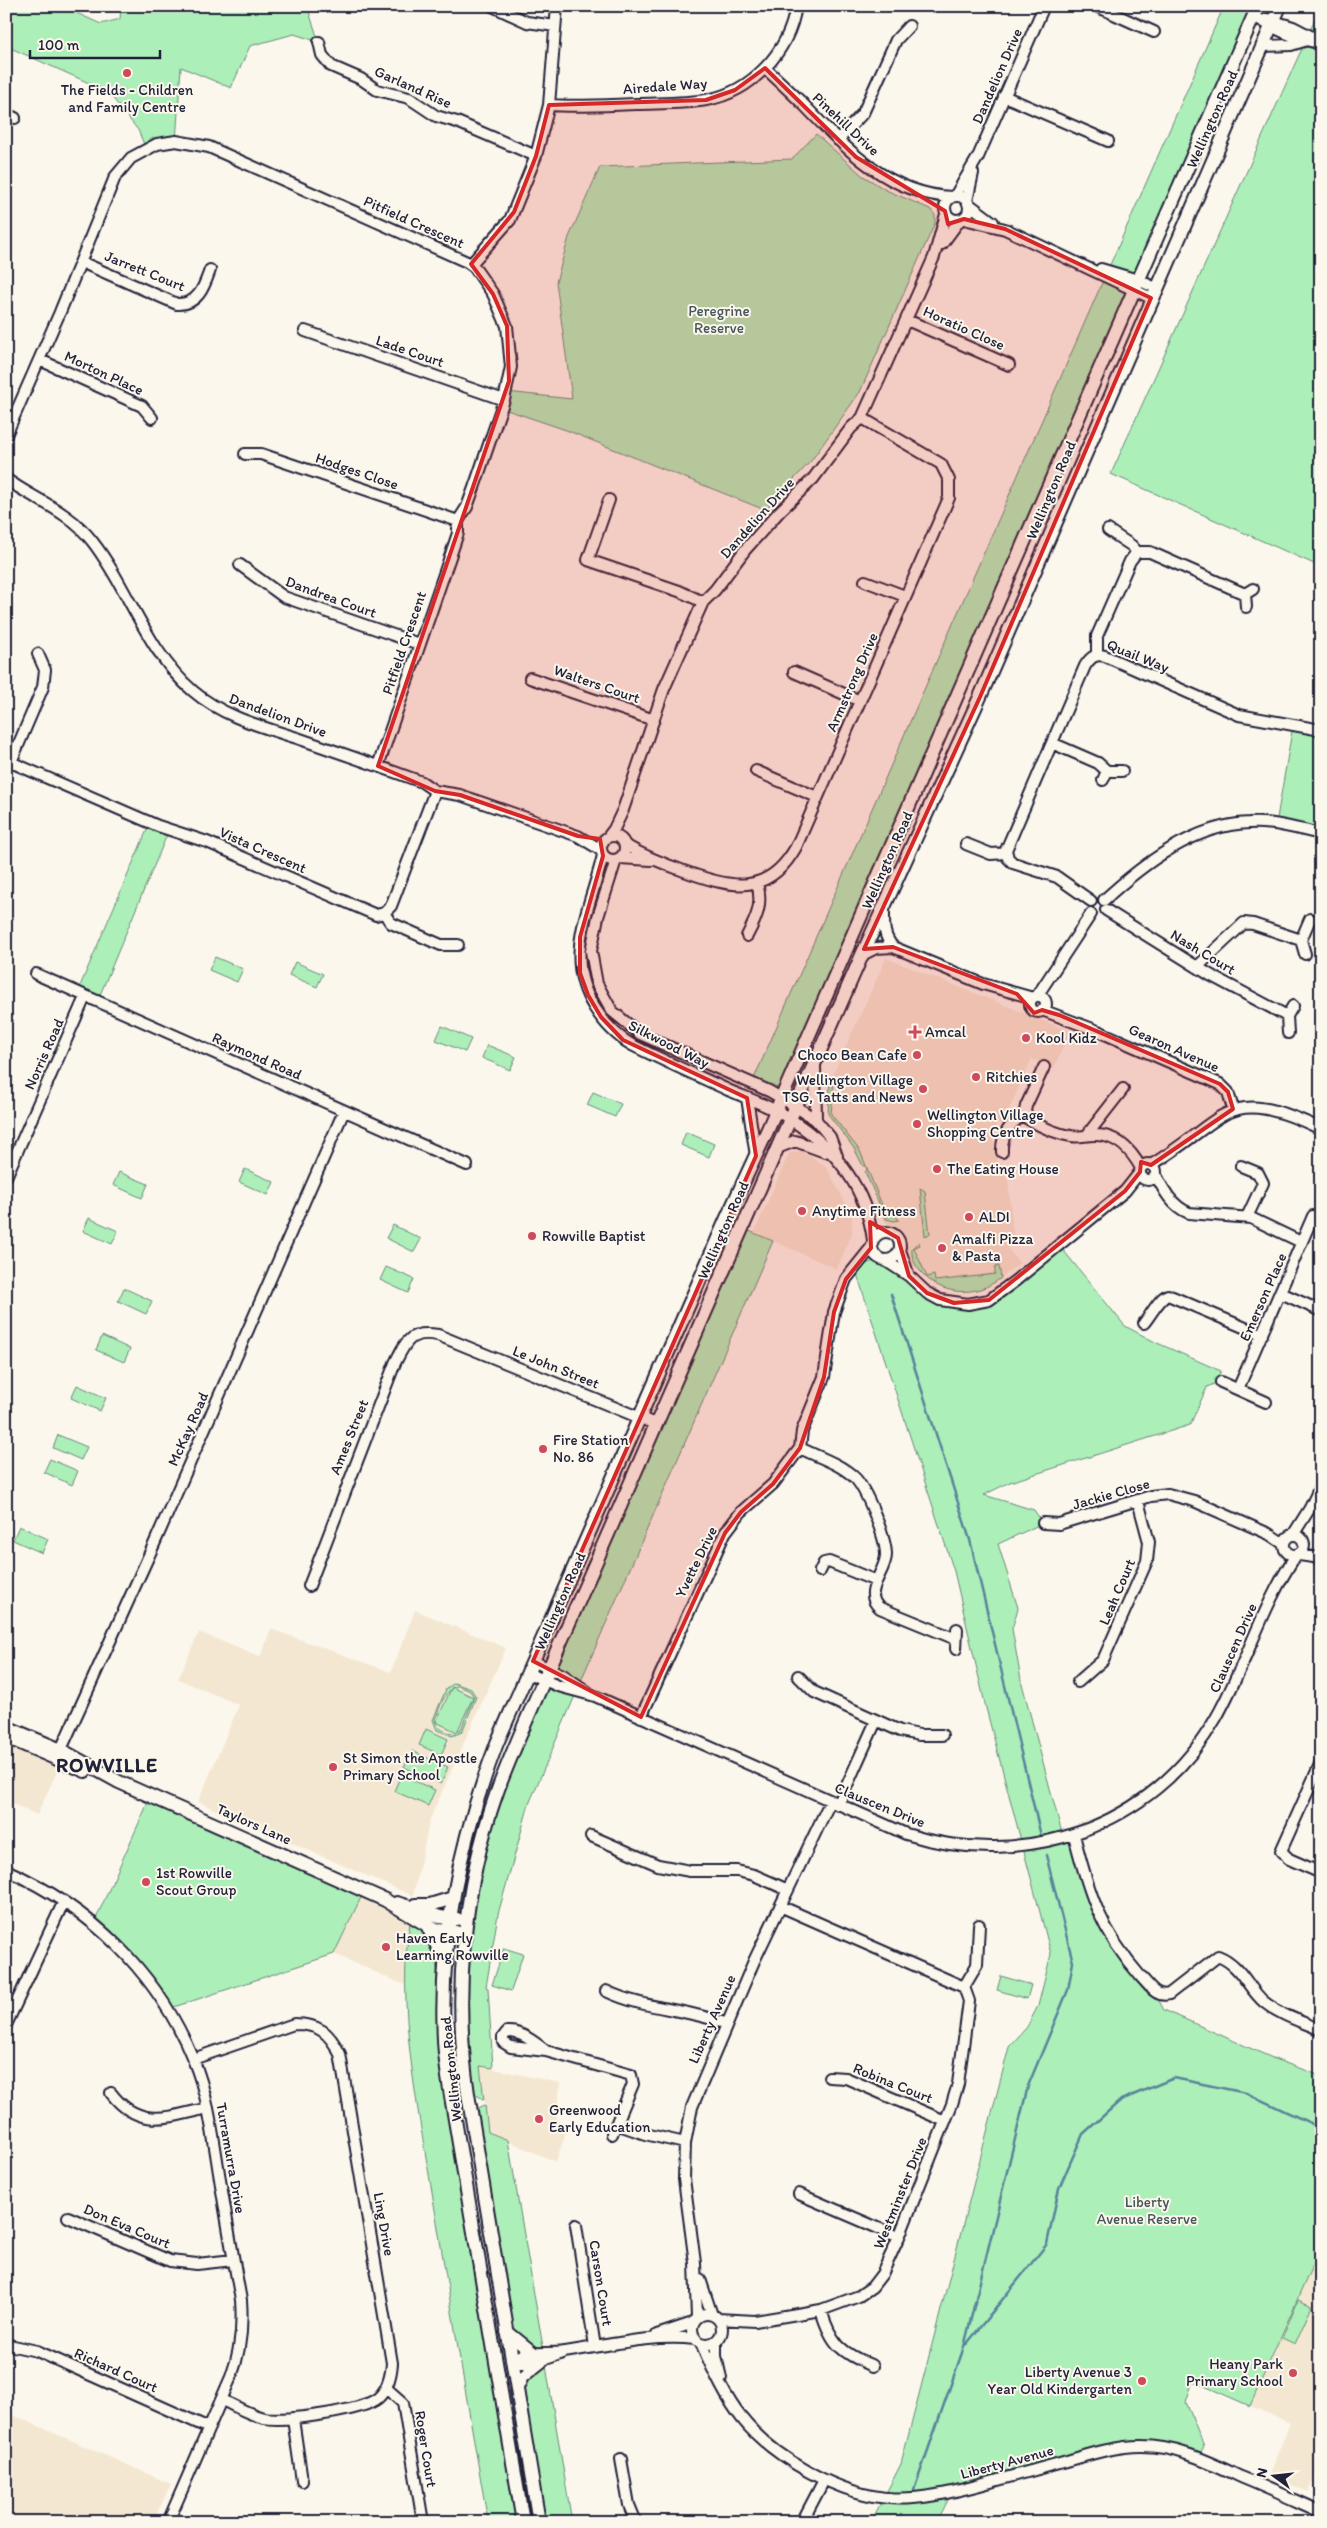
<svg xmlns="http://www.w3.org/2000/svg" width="1327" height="2528" font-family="Itim,sans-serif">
<rect width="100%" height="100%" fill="#fbf7ec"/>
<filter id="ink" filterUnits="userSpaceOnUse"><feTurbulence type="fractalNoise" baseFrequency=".02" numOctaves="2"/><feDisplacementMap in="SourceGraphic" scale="10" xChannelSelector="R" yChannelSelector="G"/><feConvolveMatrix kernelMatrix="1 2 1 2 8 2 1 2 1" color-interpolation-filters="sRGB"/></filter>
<g filter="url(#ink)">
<!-- built -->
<path fill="#f4e7d2" d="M886 958 1070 1031 1054 1068 1032 1059 1002 1125 997 1123 992 1137 1000 1172 1008 1178 1014 1242 1007 1248 1020 1263 994 1283 981 1290 965 1292 949 1290 934 1284 921 1273 909 1259 884 1219 863 1164 830 1115 834 1072Z
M801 1151 826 1166 852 1215V1234L837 1269 754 1233 789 1153Z
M415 1610 506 1648 430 1819 413 1896 198 1802 239 1705 178 1679 199 1632 260 1657 271 1629 391 1672Z
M6 1737 62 1761 37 1815 6 1801Z
M364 1891 411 1917 408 1932 407 1986 334 1954Z
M480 2066 560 2083 557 2118 567 2129 556 2162 488 2132Z
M1321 2246V2463L1308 2492 1269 2475 1290 2423 1250 2406Z
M6 2412 171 2484 153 2522H6Z"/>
<!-- green -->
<path fill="#adefb8" stroke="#68887a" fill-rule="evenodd" d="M6 6H61L101 24 120 19 121 6H141L144 13 156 6H307L319 42 294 34 250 46 231 88 181 67 176 141 146 149 138 130 107 91 6 46Z
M1224 6H1258L1138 280 1106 274Z
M1321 6V567L1111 474Z
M816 134 862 175 886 190 930 209 935 215V223L860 392 811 461 765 510 566 430 501 408 507 392 572 399 556 282 569 237 600 167 792 159Z
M1105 276 1134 290 781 1097 752 1083Z
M1293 725 1321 730V798L1314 832 1276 824Z
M150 823 169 830 97 1002 77 993Z
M215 957 243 969 237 982 209 970Z
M295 962 323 974 317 987 289 975Z
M442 1026 471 1039 465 1052 436 1040Z
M487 1045 516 1057 510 1070 482 1058Z
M840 1079V1081H834L831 1114 860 1151 887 1217 894 1214 899 1220 894 1221 886 1219 865 1172 867 1170 866 1166H863L854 1148 828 1114 830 1081Z
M593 1092 621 1104 615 1117 587 1105Z
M686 1132 714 1144 709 1157 681 1145Z
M245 1169 274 1182 268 1195 239 1182Z
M119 1172 148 1184 142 1198 113 1185Z
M920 1188 925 1191 930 1234 925 1236Z
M89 1218 118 1231 112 1244 83 1231Z
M393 1225 421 1239 414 1252 386 1238Z
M742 1228 773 1241 579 1685 549 1668Z
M919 1242 920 1245 914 1248 927 1277 934 1275 935 1281 995 1274V1267L999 1266 1001 1278C977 1297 942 1297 921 1272 915 1265 911 1258 912 1248Z
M1059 1245 1125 1326 1155 1342 1221 1371 1214 1384 1207 1387 1190 1425 1010 1482 984 1495 1034 1510 1043 1523 998 1544 1018 1608 1012 1629 1021 1680 1063 1837 1074 1835 1092 1901 1154 1992 1164 2010 1277 2060 1321 2076V2246L1250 2406 1193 2381 1186 2402 1204 2446 1198 2458 1138 2446 952 2492 937 2522H871L901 2464 1009 2047 1027 2027 1038 2006 1051 1954 986 1708 954 1571 855 1268 879 1259 885 1261 927 1293 981 1302Z
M386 1267 414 1279 408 1293 380 1280Z
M124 1288 152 1301 146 1314 118 1301Z
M102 1336 130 1349 124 1362 96 1350Z
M77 1385 106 1398 100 1411 71 1398Z
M58 1435 87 1447 81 1460 53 1448Z
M50 1459 78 1471 72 1485 44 1472Z
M19 1526 48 1539 42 1553 13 1540Z
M544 1680 577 1691 529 1804 498 1914 486 1987 488 1988 493 2068 480 2066 484 2100 474 2093 462 1974 486 1828Z
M454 1683 471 1689 476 1697 462 1732 452 1736 437 1730 433 1720 446 1689ZM459 1686 470 1691 474 1697 461 1729 457 1732 473 1697 452 1687 436 1722 457 1732C448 1735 437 1729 435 1720 439 1709 446 1686 459 1686Z
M426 1729 448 1739 441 1755 419 1745Z
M412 1751 448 1767 441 1784 404 1767Z
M401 1775 435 1790 428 1806 394 1791Z
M151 1796 364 1891 334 1954 168 2009 94 1923Z
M411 1917 431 1934 437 1969V2016L444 2041 523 2522H488C469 2412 450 2302 432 2192 418 2109 395 2001 411 1917Z
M504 1948 523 1954 511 1991 492 1985Z
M1001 1976 1031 1985 1027 1999 997 1990Z
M485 2105 488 2132 508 2140 544 2353 507 2332 471 2111Z
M1298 2300 1312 2306 1295 2344 1282 2338Z
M545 2360 572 2522H539L519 2382Z"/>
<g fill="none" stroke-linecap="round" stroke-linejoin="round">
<!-- stream -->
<path stroke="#58849c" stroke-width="2.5" d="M891 1294 970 1540 1041 1836
M965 2346 1047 2244 1059 2188 1083 2134 1121 2100 1174 2078 1246 2093 1321 2128
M914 2490 964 2347 1028 2086 1068 1990 1073 1962 1046 1855
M898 2522 901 2514"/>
<!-- minor casing -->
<g stroke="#22223b" stroke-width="14">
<path id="minor" d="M492 6 527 22 555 26
M1096 6 1154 32
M1254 16C1275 29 1296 40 1321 43
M1267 19 1293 27 1318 40
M319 42 322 55 331 66 361 79 377 90 409 98 436 116 457 122 536 156
M1262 46 1291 45 1304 41
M765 68C778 80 791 92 804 105 845 148 888 194 952 197
M1004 96 1108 141
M549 105C578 107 607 105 637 104 659 103 683 104 706 100 752 92 789 52 796 6
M6 114 15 118
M838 140 863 113 896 40 909 26
M945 208a12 12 0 1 1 24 0a12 12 0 1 1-24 0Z
M955 196 978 157 1044 6
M967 201 973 173
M969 204 993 222
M964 219 1005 229 1151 298
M942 244 959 221
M81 262 177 304C198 305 204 287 210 270
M471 264 510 220 536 156 549 105 557 6
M1101 269 1138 280 1156 288
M907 320 1009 365
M305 331 504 400
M40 360 142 406 152 418
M6 435 60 312 115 177 131 158 157 144 176 141 209 147 467 262 474 267 493 294 507 326 511 367 504 400 475 485 467 507 458 521V533L451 554 378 766
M245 454H261L458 521
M6 479C35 500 69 511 92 541 129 588 146 651 193 691 223 717 263 727 300 739 341 753 381 767 422 782L435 791 460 795 578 836 601 850
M609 500 588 560 679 591 703 602
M1108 530 1132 546 1137 552
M240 565 284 597 419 644
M865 581 905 596
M1246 607 1245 594 1253 589
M1097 655V636L1130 561 1137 552H1150L1245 594
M794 672 860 701
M530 678 654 720
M1052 743 1098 763 1107 771
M6 760 158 826 207 842 376 915 384 913 391 906 435 791
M11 762 43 687 45 670 38 654
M756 771 817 797
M1103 780 1107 771H1122
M601 848a12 12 0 1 1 24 0a12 12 0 1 1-24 0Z
M608 837 614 829 623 810 664 689 703 602 715 590 745 550 779 512 813 479 851 428 862 418 934 257 946 214
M966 844 991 854 1006 853
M625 845C644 856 664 864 684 871 731 888 768 897 796 847L949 498V480L941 464 862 418
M603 855C591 907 562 956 594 1007 604 1023 616 1036 632 1045 664 1061 696 1075 728 1090 749 1099 771 1106 790 1119 834 1147 866 1187 873 1240
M620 858 651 860
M616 860 598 917 591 951 597 984 612 1011 640 1034 769 1091 795 1106 816 1120 830 1137 837 1156
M1104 900C1143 864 1194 825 1249 823 1273 821 1297 829 1321 834
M1091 901 1057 877 1013 863 1008 858 1006 850 1085 666C1090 658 1095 653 1105 656L1239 715 1321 730
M884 910C884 925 883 936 893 947
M1106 910 1210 975 1287 1016
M384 913 391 923 441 945H458
M747 936C757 917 763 904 757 883
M1305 954 1301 940 1310 919
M862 955 876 948 893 947 983 984 1033 998
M1197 967 1244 923 1253 924 1301 940
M36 974 467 1165
M1037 996 1091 914
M1030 1004a8 8 0 1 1 16 0a8 8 0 1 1-16 0Z
M1042 1010 1098 1031 1220 1084 1228 1092 1233 1109
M1288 1033 1287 1016 1293 1006
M815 1064 816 1120
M1044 1067 1026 1106 1025 1111 1028 1119C1040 1126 1057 1134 1071 1136 1078 1138 1086 1135 1094 1135 1117 1134 1131 1150 1141 1168
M747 1098 756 1156
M1087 1135 1123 1089
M777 1148 795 1141 825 1152
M1002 1152C1001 1135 1011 1122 1025 1114
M1140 1172a8 8 0 1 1 16 0a8 8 0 1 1-16 0Z
M1151 1165C1227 1120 1225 1082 1321 1129
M1241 1166 1258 1173 1263 1183 1247 1217
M1156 1175C1164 1191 1172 1206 1189 1213L1251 1218 1301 1242
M6 1177 85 997
M872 1246a14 14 0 1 1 28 0a14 14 0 1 1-28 0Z
M900 1250 909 1276
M886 1261 909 1276 927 1293 940 1300 968 1304 989 1300 1015 1281 1125 1191 1140 1172
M1281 1293 1321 1311
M1144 1323C1151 1315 1159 1298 1168 1295L1262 1335
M1221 1382 1266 1402
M1238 1389 1313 1216
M800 1448C818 1457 839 1463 854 1477 866 1488 886 1538 886 1555 886 1572 861 1593 880 1608L956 1639
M1043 1523 1059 1524 1151 1496 1168 1494 1194 1501 1269 1534 1284 1544
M1284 1545a10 10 0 1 1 20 0a10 10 0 1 1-20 0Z
M1293 1535 1310 1508 1321 1485
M1299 1555 1321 1558
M820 1571 824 1563 829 1562 876 1581
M309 1586 395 1363C406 1341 410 1330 438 1335L655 1424
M956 1649 957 1629
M533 1661 563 1675 588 1692
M528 1673 558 1686 595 1696 906 1834C1024 1871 1153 1828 1216 1718 1246 1665 1262 1606 1296 1555
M798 1676 814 1692 900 1731 919 1735H942
M1078 1682 1103 1660 1147 1561 1149 1542 1138 1501
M641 1717 725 1533 741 1512 773 1484 800 1448 802 1431 824 1377 834 1312 846 1279 871 1248
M58 1756 155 1542 344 1111
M1321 1762 1281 1851 1289 1859 1321 1873
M838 1805 876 1721
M1074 1835C1089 1894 1100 1930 1141 1977 1149 1985 1156 1998 1169 1994L1218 1956C1241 1965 1247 1987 1264 2002 1280 2015 1303 2022 1321 2030
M591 1836 658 1865 690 1871H737L754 1875 788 1890
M6 1870C90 1907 158 1973 193 2059 208 2095 213 2135 219 2173 226 2215 233 2258 241 2300 243 2327 241 2351 231 2377L168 2522
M964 1987 977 1965 979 1925
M606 1991C646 2010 686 2008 727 2024
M6 2025 64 1901
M546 2051C535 2043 522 2031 507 2032L503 2037V2042L511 2047 546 2051 631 2075 633 2084 612 2134
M193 2059 294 2024C319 2024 329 2032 340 2054L392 2363C391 2377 388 2389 378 2398 363 2411 284 2422 264 2418 250 2415 235 2406 222 2400
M829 2077 846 2078 945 2121
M111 2093C139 2130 169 2117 208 2108
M616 2124 645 2134 685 2143
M799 2194 899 2237
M68 2217 170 2261 197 2264 233 2260
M576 2225 595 2347
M700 2279 712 2315
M821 2310C831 2344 841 2353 873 2366
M692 2329a15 15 0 1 1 30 0a15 15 0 1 1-30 0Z
M697 2317 695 2263 684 2179 685 2143 692 2107 754 1961 830 1802
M718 2319 755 2321 821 2310 859 2296 872 2287 882 2274 899 2237 952 2104 958 2084 969 2001 964 1987 780 1906
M657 2335 693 2323
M716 2341V2356L721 2378
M701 2343C729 2407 746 2437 809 2472 874 2507 912 2503 980 2485 1009 2477 1038 2469 1067 2461 1091 2454 1116 2446 1141 2446 1178 2446 1209 2462 1241 2477 1268 2488 1294 2500 1321 2512
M9 2345 37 2351 209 2428
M563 2353C548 2358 526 2368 512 2361 525 2349 548 2355 564 2352 607 2346 651 2334 695 2339
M386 2388 403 2403 423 2522
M517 2390 523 2377 542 2362
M293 2419 302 2481
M621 2459 629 2505 636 2522
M802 2522 824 2480"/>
</g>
<!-- major casing -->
<g stroke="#22223b" stroke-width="16">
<path id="major" d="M6 1727 61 1750 119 1782 385 1900 427 1925 438 1930 456 1932
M6 1737 85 1771
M397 1903 440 1917 457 1919
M415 1905H430L453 1898
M427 1925 446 1964
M507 2332 533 2353
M523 2522 453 2108C449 2085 445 2062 444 2040 439 1938 461 1837 497 1743L726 1220 768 1129 1258 6
M539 2522 468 2094C453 1994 463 1888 497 1792 511 1754 528 1717 544 1680L862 955 980 697 1280 6"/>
</g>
<!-- minor -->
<use href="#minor" stroke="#fbf7ec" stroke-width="10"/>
<!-- major -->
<use href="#major" stroke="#fbf7ec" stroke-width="12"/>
</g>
</g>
<!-- marked area -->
<path fill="#d62828" fill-opacity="0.2" stroke="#d62828" stroke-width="4" stroke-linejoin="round" d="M765 68 856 157 945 211 948 224 964 219 1005 229 1151 298 980 697 864 949 893 947 1017 994 1034 1013 1042 1010 1059 1015 1220 1084 1228 1092 1233 1109 1151 1165 1141 1162 1140 1172 1125 1191 989 1300 954 1303 927 1293 909 1276 898 1238 870 1222 871 1248 846 1279 834 1312 824 1377 800 1448 773 1484 741 1512 725 1533 641 1717 533 1661 756 1156 747 1098 623 1040 601 1017 588 995 580 973V937L603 856 600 839 578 836 460 795 435 791 378 766 509 381 507 326 493 294 471 264 514 212 536 156 549 105 706 100 735 90Z"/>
<!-- markers -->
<g fill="#d1495b" stroke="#fbf7ec" stroke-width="2">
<circle cx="127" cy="73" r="5"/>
<path d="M912.5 1024.5h5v5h5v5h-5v5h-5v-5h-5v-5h5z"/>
<circle cx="1026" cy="1038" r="5"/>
<circle cx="917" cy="1055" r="5"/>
<circle cx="976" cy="1077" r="5"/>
<circle cx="923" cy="1089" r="5"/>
<circle cx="917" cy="1124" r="5"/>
<circle cx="937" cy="1169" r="5"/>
<circle cx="802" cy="1211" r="5"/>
<circle cx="969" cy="1217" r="5"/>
<circle cx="532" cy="1236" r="5"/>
<circle cx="942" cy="1248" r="5"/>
<circle cx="543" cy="1449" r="5"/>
<circle cx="333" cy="1767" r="5"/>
<circle cx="146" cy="1882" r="5"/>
<circle cx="386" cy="1947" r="5"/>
<circle cx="539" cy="2119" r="5"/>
<circle cx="1293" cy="2373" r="5"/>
<circle cx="1142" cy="2381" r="5"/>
</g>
<g text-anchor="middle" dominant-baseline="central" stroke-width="4" stroke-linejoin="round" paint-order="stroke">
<!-- street labels -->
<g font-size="15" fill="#22223b" stroke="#fbf7ec">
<text transform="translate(997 76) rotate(-66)">Dandelion Drive</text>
<text transform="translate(665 86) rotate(-4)">Airedale Way</text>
<text transform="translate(413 87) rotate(24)">Garland Rise</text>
<text transform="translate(1212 119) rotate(-66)">Wellington Road</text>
<text transform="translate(846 124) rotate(43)">Pinehill Drive</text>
<text transform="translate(414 222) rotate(24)">Pitfield Crescent</text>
<text transform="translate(145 271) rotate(22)">Jarrett Court</text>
<text transform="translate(964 328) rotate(24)">Horatio Close</text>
<text transform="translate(410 351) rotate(19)">Lade Court</text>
<text transform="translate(104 373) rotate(25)">Morton Place</text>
<text transform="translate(357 471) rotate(19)">Hodges Close</text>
<text transform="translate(1051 490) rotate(-67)">Wellington Road</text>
<text transform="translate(757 518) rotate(-48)">Dandelion Drive</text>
<text transform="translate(331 597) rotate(20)">Dandrea Court</text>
<text transform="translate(404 643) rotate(-71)">Pitfield Crescent</text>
<text transform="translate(1138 656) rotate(22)">Quail Way</text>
<text transform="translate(852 682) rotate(-66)">Armstrong Drive</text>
<text transform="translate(597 684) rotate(19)">Walters Court</text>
<text transform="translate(278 715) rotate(20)">Dandelion Drive</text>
<text transform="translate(263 850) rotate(24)">Vista Crescent</text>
<text transform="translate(887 860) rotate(-66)">Wellington Road</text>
<text transform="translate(1203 952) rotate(31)">Nash Court</text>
<text transform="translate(669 1044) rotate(27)">Silkwood Way</text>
<text transform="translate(1174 1048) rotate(24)">Gearon Avenue</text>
<text transform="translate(44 1054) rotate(-66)">Norris Road</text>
<text transform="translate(257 1056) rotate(24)">Raymond Road</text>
<text transform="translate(723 1230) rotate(-66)">Wellington Road</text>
<text transform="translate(1263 1297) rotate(-66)">Emerson Place</text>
<text transform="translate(556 1367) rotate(22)">Le John Street</text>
<text transform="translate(188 1429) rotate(-66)">McKay Road</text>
<text transform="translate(349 1437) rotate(-68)">Ames Street</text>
<text transform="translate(1111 1494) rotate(-16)">Jackie Close</text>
<text transform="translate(696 1562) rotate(-64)">Yvette Drive</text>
<text transform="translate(1117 1592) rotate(-67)">Leah Court</text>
<text transform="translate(560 1601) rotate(-66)">Wellington Road</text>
<text transform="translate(1233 1648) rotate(-66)">Clauscen Drive</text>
<text transform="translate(880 1805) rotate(22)">Clauscen Drive</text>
<text transform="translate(254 1824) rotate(24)">Taylors Lane</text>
<text transform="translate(712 2019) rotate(-66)">Liberty Avenue</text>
<text transform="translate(451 2069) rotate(-96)">Wellington Road</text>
<text transform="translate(893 2083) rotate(22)">Robina Court</text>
<text transform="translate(231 2158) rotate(80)">Turramurra Drive</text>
<text transform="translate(900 2193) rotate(-68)">Westminster Drive</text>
<text transform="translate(384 2224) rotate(80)">Ling Drive</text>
<text transform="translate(127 2226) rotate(23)">Don Eva Court</text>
<text transform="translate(601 2283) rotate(81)">Carson Court</text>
<text transform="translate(116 2370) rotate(24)">Richard Court</text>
<text transform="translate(426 2449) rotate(81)">Roger Court</text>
<text transform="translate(1007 2462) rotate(-15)">Liberty Avenue</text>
</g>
<!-- poi labels -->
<g font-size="15" fill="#22223b" stroke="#fbf7ec" text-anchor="start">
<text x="127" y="90" text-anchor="middle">The Fields - Children<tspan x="127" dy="17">and Family Centre</tspan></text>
<text x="925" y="1032">Amcal</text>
<text x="1036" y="1038">Kool Kidz</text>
<text x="907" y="1055" text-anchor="end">Choco Bean Cafe</text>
<text x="986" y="1077">Ritchies</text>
<text x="913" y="1080" text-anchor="end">Wellington Village<tspan x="913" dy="17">TSG, Tatts and News</tspan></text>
<text x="927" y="1115">Wellington Village<tspan x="927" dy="17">Shopping Centre</tspan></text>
<text x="947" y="1169">The Eating House</text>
<text x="812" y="1211">Anytime Fitness</text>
<text x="979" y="1217">ALDI</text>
<text x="542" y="1236">Rowville Baptist</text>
<text x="952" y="1239">Amalfi Pizza<tspan x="952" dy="17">&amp; Pasta</tspan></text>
<text x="553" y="1440">Fire Station<tspan x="553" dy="17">No. 86</tspan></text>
<text x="343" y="1758">St Simon the Apostle<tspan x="343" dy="17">Primary School</tspan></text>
<text x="156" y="1873">1st Rowville<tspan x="156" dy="17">Scout Group</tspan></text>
<text x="396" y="1938">Haven Early<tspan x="396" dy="17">Learning Rowville</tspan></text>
<text x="549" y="2110">Greenwood<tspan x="549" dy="17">Early Education</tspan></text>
<text x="1283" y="2364" text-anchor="end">Heany Park<tspan x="1283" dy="17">Primary School</tspan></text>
<text x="1132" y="2372" text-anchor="end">Liberty Avenue 3<tspan x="1132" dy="17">Year Old Kindergarten</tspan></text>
</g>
<!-- park labels -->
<g font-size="15" fill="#45555a" stroke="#fbf7ec">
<text x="719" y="311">Peregrine<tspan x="719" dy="17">Reserve</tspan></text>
<text x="1147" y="2202">Liberty<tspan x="1147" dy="17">Avenue Reserve</tspan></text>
</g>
<!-- district labels -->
<g font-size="20" font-weight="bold" letter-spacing="1" fill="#22223b" stroke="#fbf7ec">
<text x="107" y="1765">ROWVILLE</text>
</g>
</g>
<!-- margin -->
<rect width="1327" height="2528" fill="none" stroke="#fbf7ec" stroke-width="25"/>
<rect x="12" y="12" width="1302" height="2503" fill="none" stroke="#22223b" stroke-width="2" filter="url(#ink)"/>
<!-- north arrow -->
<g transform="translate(1274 2476) rotate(285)" stroke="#fbf7ec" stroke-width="4" paint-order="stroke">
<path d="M0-4L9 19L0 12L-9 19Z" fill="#22223b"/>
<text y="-8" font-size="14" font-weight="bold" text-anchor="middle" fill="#22223b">N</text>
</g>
<!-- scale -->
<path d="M30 50v8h130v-8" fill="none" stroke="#22223b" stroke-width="2.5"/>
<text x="38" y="50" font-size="15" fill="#22223b" stroke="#fbf7ec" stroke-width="4" paint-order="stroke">100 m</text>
</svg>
